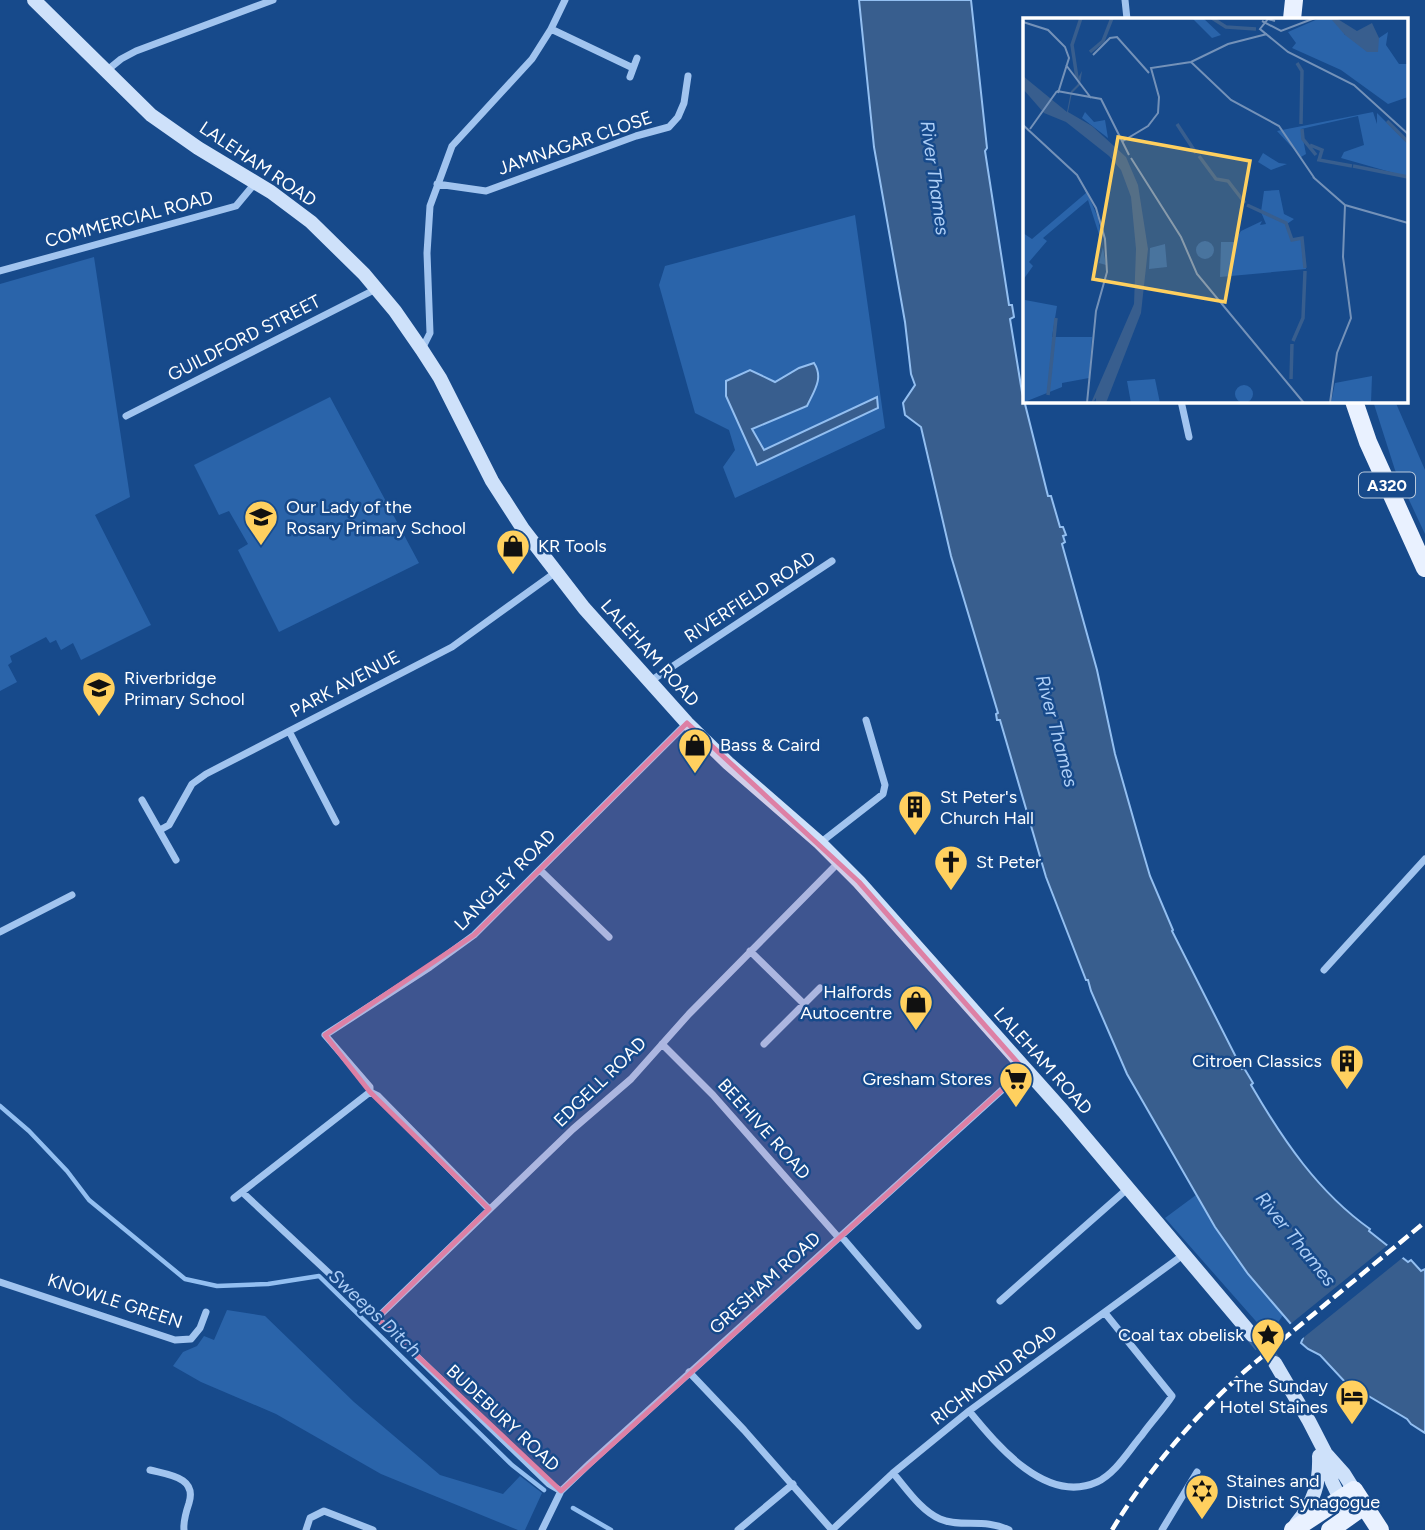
<svg xmlns="http://www.w3.org/2000/svg" width="1425" height="1530" font-family="Figtree,sans-serif">
<rect width="100%" height="100%" fill="#174a8b"/>
<!-- green -->
<path fill="#2a64aa" d="M855 215 885 428 735 498 723 467 735 450 729 430 695 413 659 285 665 266Z
M94 257 130 497 95 515 151 625 81 660 73 643 61 650 56 640 50 643 46 637 10 656 12 662 8 665 17 682 0 691V284Z
M330 397 419 563 279 632 238 550 248 544 229 511 219 515 194 465Z
M1373 401H1395L1425 470V534L1395 470Z
M1196 1195C1221 1238 1251 1277 1283 1315L1269 1336 1165 1218Z
M227 1310 265 1316 354 1402 440 1475 503 1494 520 1476 542 1493 525 1530H518L381 1474 276 1414 201 1382 173 1366 183 1352 197 1346 204 1336 214 1340Z"/>
<!-- water -->
<path fill="#385e8e" stroke="#93bff1" stroke-width="2" d="M859 0H971L987 148 985 151 1009 305H1012L1014 317 1010 319 1022 392 1048 496H1051L1060 527H1063L1066 535 1063 536 1065 542 1062 544 1097 670 1115 754 1140 842 1150 876 1173 930 1172 931 1242 1069 1244 1068 1253 1083 1251 1085C1283 1140 1318 1192 1370 1229L1369 1231 1408 1262 1411 1260 1421 1271 1425 1269V1433L1411 1424 1407 1419 1345 1382 1320 1355 1308 1349 1301 1343 1303 1338 1248 1274 1215 1227 1127 1074 1091 991 1088 980H1086L1046 877 1000 720H997L996 714 998 713 951 556 921 427 905 415 903 403 915 385 911 374 905 322 874 147Z
M814 363C824 378 814 391 807 406L752 429 764 450 877 397 878 408 757 465 726 396V381L750 370 775 382 799 368Z"/>
<!-- pier -->
<path fill="#174a8b" d="M1389 1244 1406 1255 1298 1342 1299 1338 1288 1326Z"/>
<g fill="none" stroke-linecap="round" stroke-linejoin="round">
<!-- stream -->
<path stroke="#93bff1" stroke-width="4.5" d="M0 1106 29 1131 67 1171 89 1200 185 1279 217 1286 268 1284 319 1276 512 1465 544 1490
M573 1508 611 1530"/>
<!-- secondary-tunnel -->
<path stroke="#3a659c" stroke-width="14" stroke-dasharray="14 7" stroke-linecap="butt" d="M1252 1335 1275 1363"/>
<!-- street -->
<path stroke="#a1c4ef" stroke-width="7" d="M1125 0 1127 19
M551 29 633 68
M105 72 121 59 136 51 273 0
M630 77 637 58
M437 184 486 191 636 136 669 127 678 117 684 103 688 76
M0 271 236 206 256 182
M422 349 430 333 427 253 430 206 452 146 532 59 551 29 565 0
M1181 401 1189 437
M126 416 376 289
M649 682 832 561
M289 731 336 822
M142 800 176 860
M160 830 169 825 192 784 206 774 452 647 556 572
M820 843 883 794 885 785 866 720
M540 870 609 937
M0 932 72 895
M750 951 804 1004
M1324 970 1425 859
M662 1044 713 1095 839 1238
M764 1044 820 988
M242 1192 377 1318 549 1484 561 1491
M234 1198 370 1092
M489 1209 378 1096 370 1092V1087L325 1035 430 967 474 935 687 723
M841 1236 918 1326
M0 1282 175 1340 191 1339 200 1328 206 1312
M1000 1301 1127 1189
M377 1318 573 1129 631 1079 689 1014 839 862
M689 1372 744 1430 832 1530
M969 1411C997 1445 1046 1505 1097 1482 1116 1473 1129 1450 1142 1435 1151 1422 1163 1410 1172 1396L1105 1313
M150 1470C169 1475 197 1477 189 1503 186 1512 183 1521 184 1530
M893 1473C906 1488 921 1511 940 1519 961 1528 984 1518 1009 1530
M306 1530 310 1518 324 1511 373 1530
M542 1530 561 1491 589 1464 1024 1070
M738 1530 793 1484
M832 1530 893 1473 969 1411 1183 1255
M1162 1530 1197 1472"/>
<!-- secondary -->
<path stroke="#cee1fa" stroke-width="14" d="M34 0 151 115 198 148 271 192 311 222 364 274 395 311 422 350 440 378 492 481 523 529 584 608 687 723 728 763 820 843 859 882 1063 1111 1252 1335
M1275 1363 1309 1421 1326 1454 1332 1482 1349 1517
M1327 1455 1344 1474 1354 1490
M1296 1524C1314 1502 1320 1483 1319 1456"/>
<!-- primary -->
<path stroke="#e9f1ff" stroke-width="18" d="M1292 19 1294 0
M1354 401 1368 442 1425 568
M1293 1530 1354 1490 1380 1530
M1330 1530 1364 1506"/>
<!-- rail -->
<path stroke="#fff" stroke-width="4.5" stroke-dasharray="12 5" stroke-linecap="butt" d="M1112 1530C1149 1469 1193 1418 1246 1370L1425 1222"/>
</g>
<!-- marked area -->
<path fill="#dd80a5" fill-opacity="0.2" stroke="#dd80a5" stroke-width="5" stroke-linejoin="round" d="M687 723 859 882 1024 1070 561 1491 377 1318 489 1209 370 1092 325 1035 474 935Z"/>
<!-- icons -->
<defs>
<g id="school-pin" transform="scale(1.75)"><path d="M0 17L-7.5 6A9.5 9.5 0 1 1 7.5 6Z" fill="#ffd05f" stroke="#174a8b"/><path d="M0-5L7-2L0 1L-7-2ZM-4 1L0 2.5L4 1V4Q0 6-4 4Z" fill="#111"/></g>
<g id="shop-pin" transform="scale(1.75)"><path d="M0 17L-7.5 6A9.5 9.5 0 1 1 7.5 6Z" fill="#ffd05f" stroke="#174a8b"/><path d="M-5-2.5h2.3a2.7 3.5 0 0 1 5.4 0H5L5.5 6h-11ZM-1.5-2.5h3a1.5 2.3 0 0 0-3 0Z" fill="#111"/></g>
<g id="building-pin" transform="scale(1.75)"><path d="M0 17L-7.5 6A9.5 9.5 0 1 1 7.5 6Z" fill="#ffd05f" stroke="#174a8b"/><path d="M-4-6H4V6H1V3H-1V6H-4ZM-2.5-4.3h1.7v1.8h-1.7ZM.8-4.3h1.7v1.8H.8ZM-2.5-1h1.7V.8h-1.7ZM.8-1h1.7V.8H.8Z" fill="#111"/></g>
<g id="church-pin" transform="scale(1.75)"><path d="M0 17L-7.5 6A9.5 9.5 0 1 1 7.5 6Z" fill="#ffd05f" stroke="#174a8b"/><path d="M-1.2-6h2.4v3.5h3.3v2.4h-3.3V6h-2.4V-.1h-3.3v-2.4h3.3Z" fill="#111"/></g>
<g id="supermarket-pin" transform="scale(1.75)"><path d="M0 17L-7.5 6A9.5 9.5 0 1 1 7.5 6Z" fill="#ffd05f" stroke="#174a8b"/><path d="M-6-5.5h2.5l.6 2H6L4.5 2H-2.5L-4.4-4H-6ZM-1.5 3.2a1.3 1.3 0 1 0 .1 0ZM3 3.2a1.3 1.3 0 1 0 .1 0Z" fill="#111"/></g>
<g id="sight-pin" transform="scale(1.75)"><path d="M0 17L-7.5 6A9.5 9.5 0 1 1 7.5 6Z" fill="#ffd05f" stroke="#174a8b"/><path d="M0-6L1.8-2.2L6-1.7L2.9 1.2L3.7 5.4L0 3.3L-3.7 5.4L-2.9 1.2L-6-1.7L-1.8-2.2Z" fill="#111"/></g>
<g id="hotel-pin" transform="scale(1.75)"><path d="M0 17L-7.5 6A9.5 9.5 0 1 1 7.5 6Z" fill="#ffd05f" stroke="#174a8b"/><path d="M-6-4.5h1.5V1H6V5H4.5V3h-9V5H-6ZM-4 0a1.8 1.8 0 1 1 3.6 0ZM.5 0V-2.5h3Q6-2.5 6 0Z" fill="#111"/></g>
<g id="synagogue-pin" transform="scale(1.75)"><path d="M0 17L-7.5 6A9.5 9.5 0 1 1 7.5 6Z" fill="#ffd05f" stroke="#174a8b"/><path d="M0-6.5L5.6 3.2H-5.6ZM0 6.5L5.6-3.2H-5.6Z" fill="#111"/></g>
</defs>
<g fill-rule="evenodd">
<use href="#school-pin" x="261" y="517"/>
<use href="#shop-pin" x="513" y="546"/>
<use href="#school-pin" x="99" y="688"/>
<use href="#shop-pin" x="695" y="745"/>
<use href="#building-pin" x="915" y="807"/>
<use href="#church-pin" x="951" y="862"/>
<use href="#shop-pin" x="916" y="1002"/>
<use href="#building-pin" x="1347" y="1061"/>
<use href="#supermarket-pin" x="1016" y="1079"/>
<use href="#sight-pin" x="1268" y="1335"/>
<use href="#hotel-pin" x="1352" y="1396"/>
<use href="#synagogue-pin" x="1202" y="1491"/>
</g>
<g text-anchor="middle" dominant-baseline="central" stroke-width="5" stroke-linejoin="round" paint-order="stroke">
<!-- shield labels -->
<rect fill="#174a8b" stroke="#b9c9dc" stroke-width="2" x="1359" y="472.5" width="56" height="25" rx="5"/>
<g font-size="16" font-weight="bold" fill="#fff">
<text x="1387" y="485">A320</text>
</g>
<!-- street labels -->
<g font-size="18" fill="#fff" stroke="#174a8b">
<text transform="translate(575 143) rotate(-19)">JAMNAGAR CLOSE</text>
<text transform="translate(258 164) rotate(34)">LALEHAM ROAD</text>
<text transform="translate(129 219) rotate(-15)">COMMERCIAL ROAD</text>
<text transform="translate(244 338) rotate(-27)">GUILDFORD STREET</text>
<text transform="translate(750 597) rotate(-33)">RIVERFIELD ROAD</text>
<text transform="translate(650 653) rotate(48)">LALEHAM ROAD</text>
<text transform="translate(345 684) rotate(-28)">PARK AVENUE</text>
<text transform="translate(505 880) rotate(-45)">LANGLEY ROAD</text>
<text transform="translate(1043 1061) rotate(48)">LALEHAM ROAD</text>
<text transform="translate(600 1082) rotate(-44)">EDGELL ROAD</text>
<text transform="translate(764 1129) rotate(48)">BEEHIVE ROAD</text>
<text transform="translate(765 1283) rotate(-42)">GRESHAM ROAD</text>
<text transform="translate(115 1301) rotate(18)">KNOWLE GREEN</text>
<text transform="translate(994 1375) rotate(-37)">RICHMOND ROAD</text>
<text transform="translate(503 1418) rotate(43)">BUDEBURY ROAD</text>
</g>
<!-- poi labels -->
<g font-size="18" fill="#fff" stroke="#174a8b" text-anchor="start">
<text x="286" y="507">Our Lady of the<tspan x="286" dy="21">Rosary Primary School</tspan></text>
<text x="538" y="546">KR Tools</text>
<text x="124" y="678">Riverbridge<tspan x="124" dy="21">Primary School</tspan></text>
<text x="720" y="745">Bass &amp; Caird</text>
<text x="940" y="797">St Peter's<tspan x="940" dy="21">Church Hall</tspan></text>
<text x="976" y="862">St Peter</text>
<text x="892" y="992" text-anchor="end">Halfords<tspan x="892" dy="21">Autocentre</tspan></text>
<text x="1322" y="1061" text-anchor="end">Citroen Classics</text>
<text x="992" y="1079" text-anchor="end">Gresham Stores</text>
<text x="1244" y="1335" text-anchor="end">Coal tax obelisk</text>
<text x="1328" y="1386" text-anchor="end">The Sunday<tspan x="1328" dy="21">Hotel Staines</tspan></text>
<text x="1226" y="1481">Staines and<tspan x="1226" dy="21">District Synagogue</tspan></text>
</g>
<!-- water labels -->
<g font-size="19" font-style="italic" fill="#adcef6" stroke="#174a8b">
<text transform="translate(935 178) rotate(82)">River Thames</text>
<text transform="translate(1057 731) rotate(75)">River Thames</text>
<text transform="translate(1296 1239) rotate(51)">River Thames</text>
<text transform="translate(375 1313) rotate(43)">Sweeps Ditch</text>
</g>
</g>
<!-- overview -->
<g transform="translate(1023 18)">
<rect width="385" height="385" fill="#174a8b"/>
<path d="M169 0H180L198 17 189 20ZM297 0H312L322 17 356 20 365 14 363 27 376 46H385V79L365 86 318 52 269 30 273 25 265 14ZM62 94 71 104 82 102 85 120 59 100ZM350 94 354 106V95L385 126V159L318 140 321 134 341 127 335 98 278 111 283 136 278 139 254 113ZM240 135 256 145 264 146 248 152 235 144ZM60 168 64 174 75 200 83 247 76 245 80 229 65 182 20 220 24 223 6 244 10 248 0 262V215L9 221 63 175ZM256 172 261 196 271 201 264 206 269 221 280 222 283 251 197 259 198 224H211L218 213 239 203 237 207 243 206 238 194 241 173ZM173 232a9 9 0 1 1 18 0a9 9 0 1 1-18 0ZM142 226 144 249 126 251 127 230ZM2 282 34 288 29 319H69L66 360 39 365V369L4 383H0ZM349 358 348 385H308L312 365ZM132 361 137 385H108L104 363ZM212 376a9 9 0 1 1 18 0a9 9 0 1 1-18 0Z" fill="#2a64aa"/>
<path d="M313 0 334 13 349 5 356 20 355 34H344L322 17 309 2ZM59 53 57 67 49 75 45 94 69 108 103 139 115 167 125 231 118 295 83 385H73V380L71 383 68 385 111 286 113 231 108 179 98 152 86 138 43 104 21 95 0 71V58L44 94 48 73 55 66 53 54 55 60Z" fill="#385e8e"/>
<path fill="none" stroke="#385e8e" stroke-width="3.5" d="M189 0 203 9 233 11M67 34 80 23 89 0M274 45 279 53 278 106M54 60 49 27 58 0M364 103 385 124M154 106 173 135M279 111 280 121 293 137M287 127 299 132 296 142 329 148M176 138 193 161 205 163 222 185M330 148 385 159M224 187 263 205 269 222 279 220 282 250M270 323 280 300 282 253M268 361 269 326M25 377 33 300"/>
<path fill="none" stroke="#7492b9" stroke-width="2" d="M239 3 258 13 292 0M252 3 245 1 237 11 265 34 331 67 385 116M0 4 25 12 42 29 46 40 35 75M70 37 87 20 94 19 126 55M168 44 208 82 256 108 292 161M43 47 68 80M34 73 78 81 106 137M0 107 54 157 73 190 82 221 84 254 73 293 64 385M7 111 34 73M100 123 125 108 135 95 136 79 128 50 168 44 205 26 244 16M108 140 158 219 174 256 281 385M290 159 322 187 385 205M307 385 314 335 328 300 320 239 322 187"/>
<path fill="#ffd05f" fill-opacity="0.15" stroke="#ffd05f" stroke-width="3.5" d="M95 119 227 143 202 284 70 261Z"/>
<rect width="385" height="385" fill="none" stroke="#fff" stroke-width="3.5"/>
</g>
</svg>
